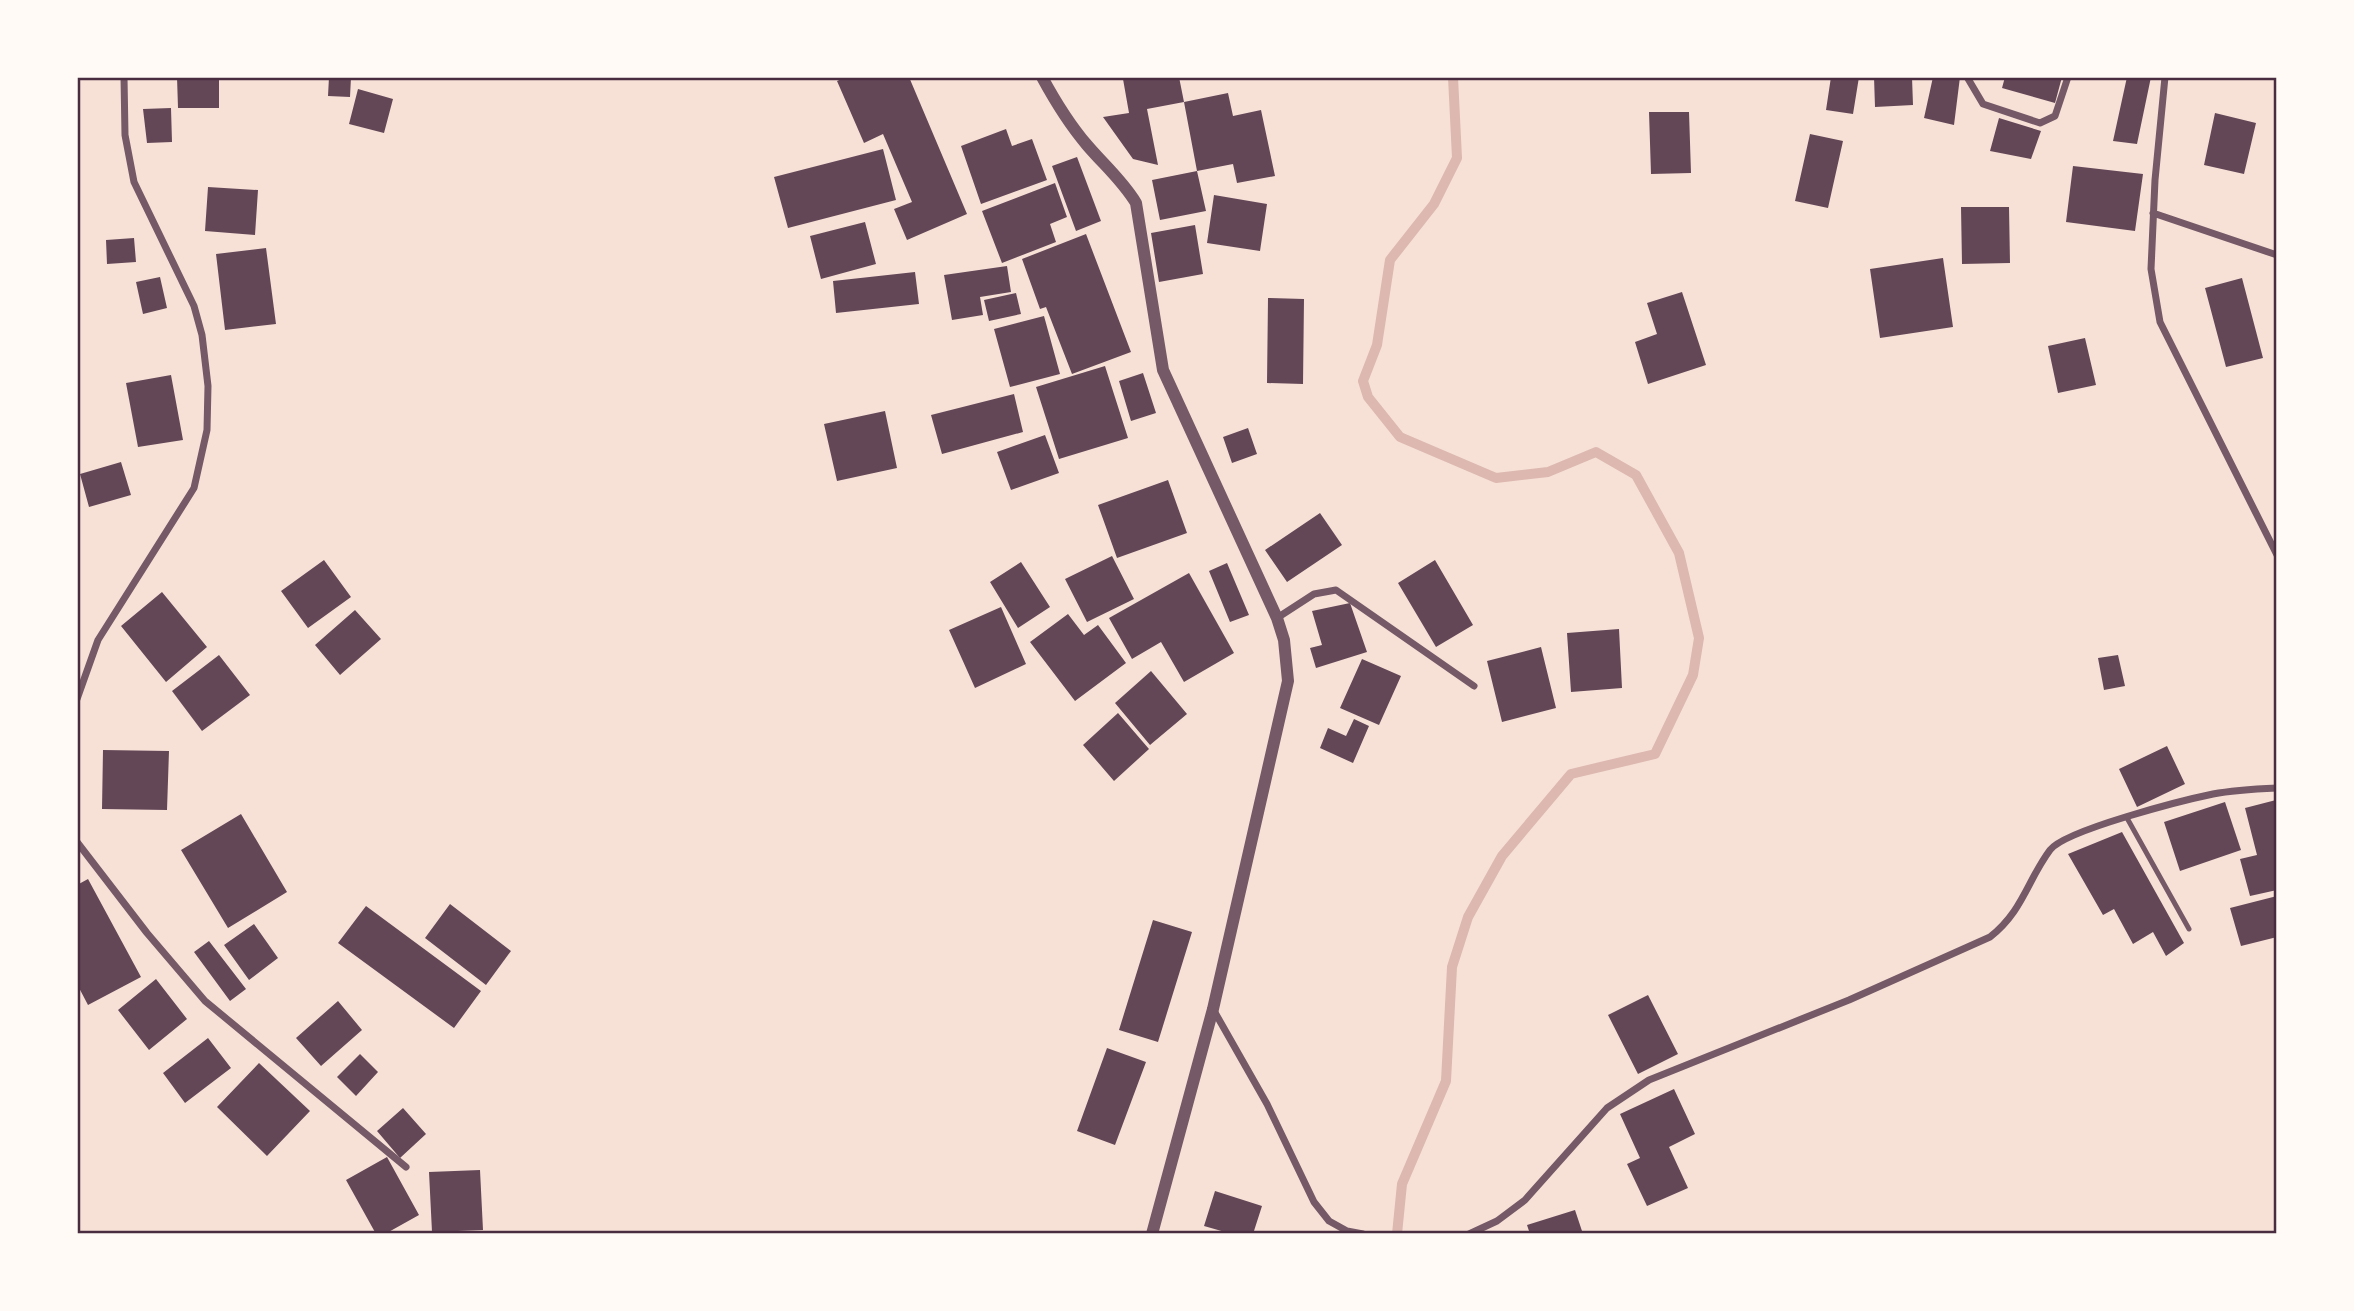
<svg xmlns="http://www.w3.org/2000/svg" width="2354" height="1311" font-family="'Source Sans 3',sans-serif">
<rect width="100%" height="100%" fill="#f7e1d7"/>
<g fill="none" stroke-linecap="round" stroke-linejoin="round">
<!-- stream -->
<path stroke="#dcb8b0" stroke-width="10" d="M1397 1234 1402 1184 1446 1081 1452 967 1468 917 1502 856 1571 774 1655 754 1693 675 1699 638 1679 553 1636 475 1596 452 1548 472 1496 478 1400 437 1368 397 1363 381 1377 345 1390 260 1434 204 1457 158 1453 77"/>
</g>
<!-- building -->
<path fill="#644757" d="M177 77H219V108H178Z
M329 77H351L350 97 328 96Z
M846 77H909L967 214 907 240 894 209 912 202 883 134 864 143 837 81Z
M1130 77H1179L1184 102 1147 109 1158 165 1133 159 1103 117 1129 113 1123 79Z
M1831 77H1859L1853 114 1826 110Z
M1874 77H1912L1913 105 1875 107Z
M1933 77H1960L1954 125 1924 118Z
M2005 77H2062L2055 103 2002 88Z
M2127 77H2151L2137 144 2113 141Z
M358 89 393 99 384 133 349 124Z
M1228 93 1233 116 1261 110 1275 176 1237 183 1233 164 1197 171 1206 211 1160 220 1152 180 1197 171 1184 102Z
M171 108 172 142 147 143 143 109Z
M1649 112H1689L1691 173 1651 174Z
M2215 113 2256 123 2244 174 2204 165Z
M1999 118 2041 131 2031 159 1990 151Z
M1006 129 1012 146 1032 139 1047 180 981 204 961 146Z
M1810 134 1843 141 1828 208 1795 201Z
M883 149 896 200 788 228 774 177Z
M1077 157 1101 221 1076 231 1052 166Z
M2073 166 2143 174 2135 231 2066 222Z
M1055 183 1067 217 1050 224 1056 242 1002 263 982 211Z
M208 187 258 190 255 235 205 231Z
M1214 195 1267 204 1260 251 1207 243Z
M1961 207H2009L2010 263 1962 264Z
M865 222 876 264 821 279 810 236Z
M1195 225 1203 274 1159 282 1151 233Z
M1086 234 1131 352 1072 374 1046 307 1040 309 1022 259Z
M134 238 136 262 107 264 106 240Z
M266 248 276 324 225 330 216 254Z
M1943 258 1953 327 1880 338 1870 269Z
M1007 266 1011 292 980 297 983 315 952 320 944 275Z
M915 272 919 304 836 313 833 281Z
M160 277 167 308 143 314 136 282Z
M2242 278 2263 358 2226 367 2205 288Z
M1682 292 1706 365 1648 384 1635 342 1657 334 1647 303Z
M1016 293 1021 314 989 321 984 300Z
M1268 298 1304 299 1303 384 1267 383Z
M1044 316 1060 374 1010 387 994 329Z
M2085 338 2096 385 2058 393 2048 346Z
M1105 366 1128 438 1059 459 1036 387Z
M1143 373 1156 413 1131 421 1119 381Z
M171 375 183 440 138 447 126 383Z
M1014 394 1023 432 942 454 931 415Z
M885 411 897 468 837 481 824 424Z
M1248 428 1257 454 1232 463 1223 437Z
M1045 435 1059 473 1011 490 997 452Z
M121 462 131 495 89 507 80 474Z
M1168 480 1187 533 1117 558 1098 505Z
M1320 513 1342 545 1287 582 1265 550Z
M1112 556 1134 599 1087 622 1065 579Z
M324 560 351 597 308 628 281 591Z
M1435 560 1473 625 1436 647 1398 583Z
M1021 562 1050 607 1018 628 990 582Z
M1227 563 1249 615 1230 622 1209 571Z
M1189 573 1234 653 1184 682 1161 642 1132 659 1109 618Z
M162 592 207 647 166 682 121 626Z
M1350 603 1367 652 1316 668 1310 648 1322 645 1312 611Z
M1001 607 1026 664 975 688 949 630Z
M355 610 381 639 340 675 315 645Z
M1068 614 1084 635 1098 625 1126 663 1075 701 1030 642Z
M1619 629 1622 688 1571 692 1567 633Z
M1541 647 1556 708 1502 722 1487 661Z
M219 655 250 695 202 731 172 691Z
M2118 655 2125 686 2104 690 2098 658Z
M1362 659 1401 676 1379 725 1340 708Z
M1151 671 1187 714 1150 745 1115 703Z
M1118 713 1149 749 1114 781 1083 745Z
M1354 719 1369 726 1353 763 1320 748 1328 728 1346 736Z
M2167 746 2185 784 2137 807 2119 769Z
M103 750 169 751 167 810 102 809Z
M2276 800 2277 890 2250 896 2240 859 2257 855 2245 808Z
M2225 802 2241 850 2180 871 2164 822Z
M241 814 287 892 228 928 181 850Z
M2122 832 2184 943 2166 956 2153 932 2133 944 2114 909 2103 915 2068 854Z
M88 879 141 977 88 1005 77 984V885Z
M2277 896V937L2241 946 2230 908Z
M450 904 511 951 486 985 425 938Z
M366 906 481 991 454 1028 338 943Z
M1153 920 1192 932 1158 1042 1119 1030Z
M254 924 278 958 249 980 224 945Z
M209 941 246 989 230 1001 194 952Z
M156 979 187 1019 149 1050 118 1010Z
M1648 995 1678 1054 1638 1074 1608 1015Z
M338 1001 362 1030 321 1066 296 1038Z
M208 1038 231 1068 185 1103 163 1073Z
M1107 1048 1146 1062 1115 1145 1077 1131Z
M360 1054 378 1072 356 1096 337 1077Z
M259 1063 310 1111 267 1156 217 1107Z
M1674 1089 1695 1134 1669 1147 1688 1188 1647 1206 1627 1164 1640 1158 1620 1114Z
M403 1108 426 1134 400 1158 377 1131Z
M387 1157 419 1215 385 1234H376L346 1180Z
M480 1170 483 1230 432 1232 429 1172Z
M1215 1191 1262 1206 1253 1234H1232L1204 1226Z
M1575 1210 1583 1234H1530L1527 1225Z"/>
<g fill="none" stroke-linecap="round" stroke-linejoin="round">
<!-- service -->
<path stroke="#755966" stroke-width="5" d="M2127 818 2189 929"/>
<!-- minor -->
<path stroke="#755966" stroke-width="7" d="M1967 77 1983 104 2040 123 2055 116 2068 77
M2165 77 2155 180 2151 269 2160 322 2277 555
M2153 213 2277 255
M1277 618 1314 594 1336 590 1474 686
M77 699 98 640 194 488 207 430 208 386 202 335 194 306 134 182 125 135 124 77
M77 842 147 933 205 1001 406 1167
M1213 1009 1267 1104 1314 1202 1329 1221 1347 1231 1363 1234
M1469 1234 1497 1221 1525 1200 1607 1108 1649 1080 1849 1000 1990 937C2023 911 2027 881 2050 850 2065 830 2184 800 2213 794 2234 790 2255 789 2277 788"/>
<!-- tertiary -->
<path stroke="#755966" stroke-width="12" d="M1042 77C1055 101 1069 124 1087 145 1104 165 1122 180 1136 203L1163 370 1277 618 1284 640 1288 681 1213 1009 1152 1234"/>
</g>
<!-- border -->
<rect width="2354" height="1311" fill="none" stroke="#fffaf5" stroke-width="158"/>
<rect x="79" y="79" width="2196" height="1153" fill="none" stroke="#4a2c40" stroke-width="2.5"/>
</svg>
